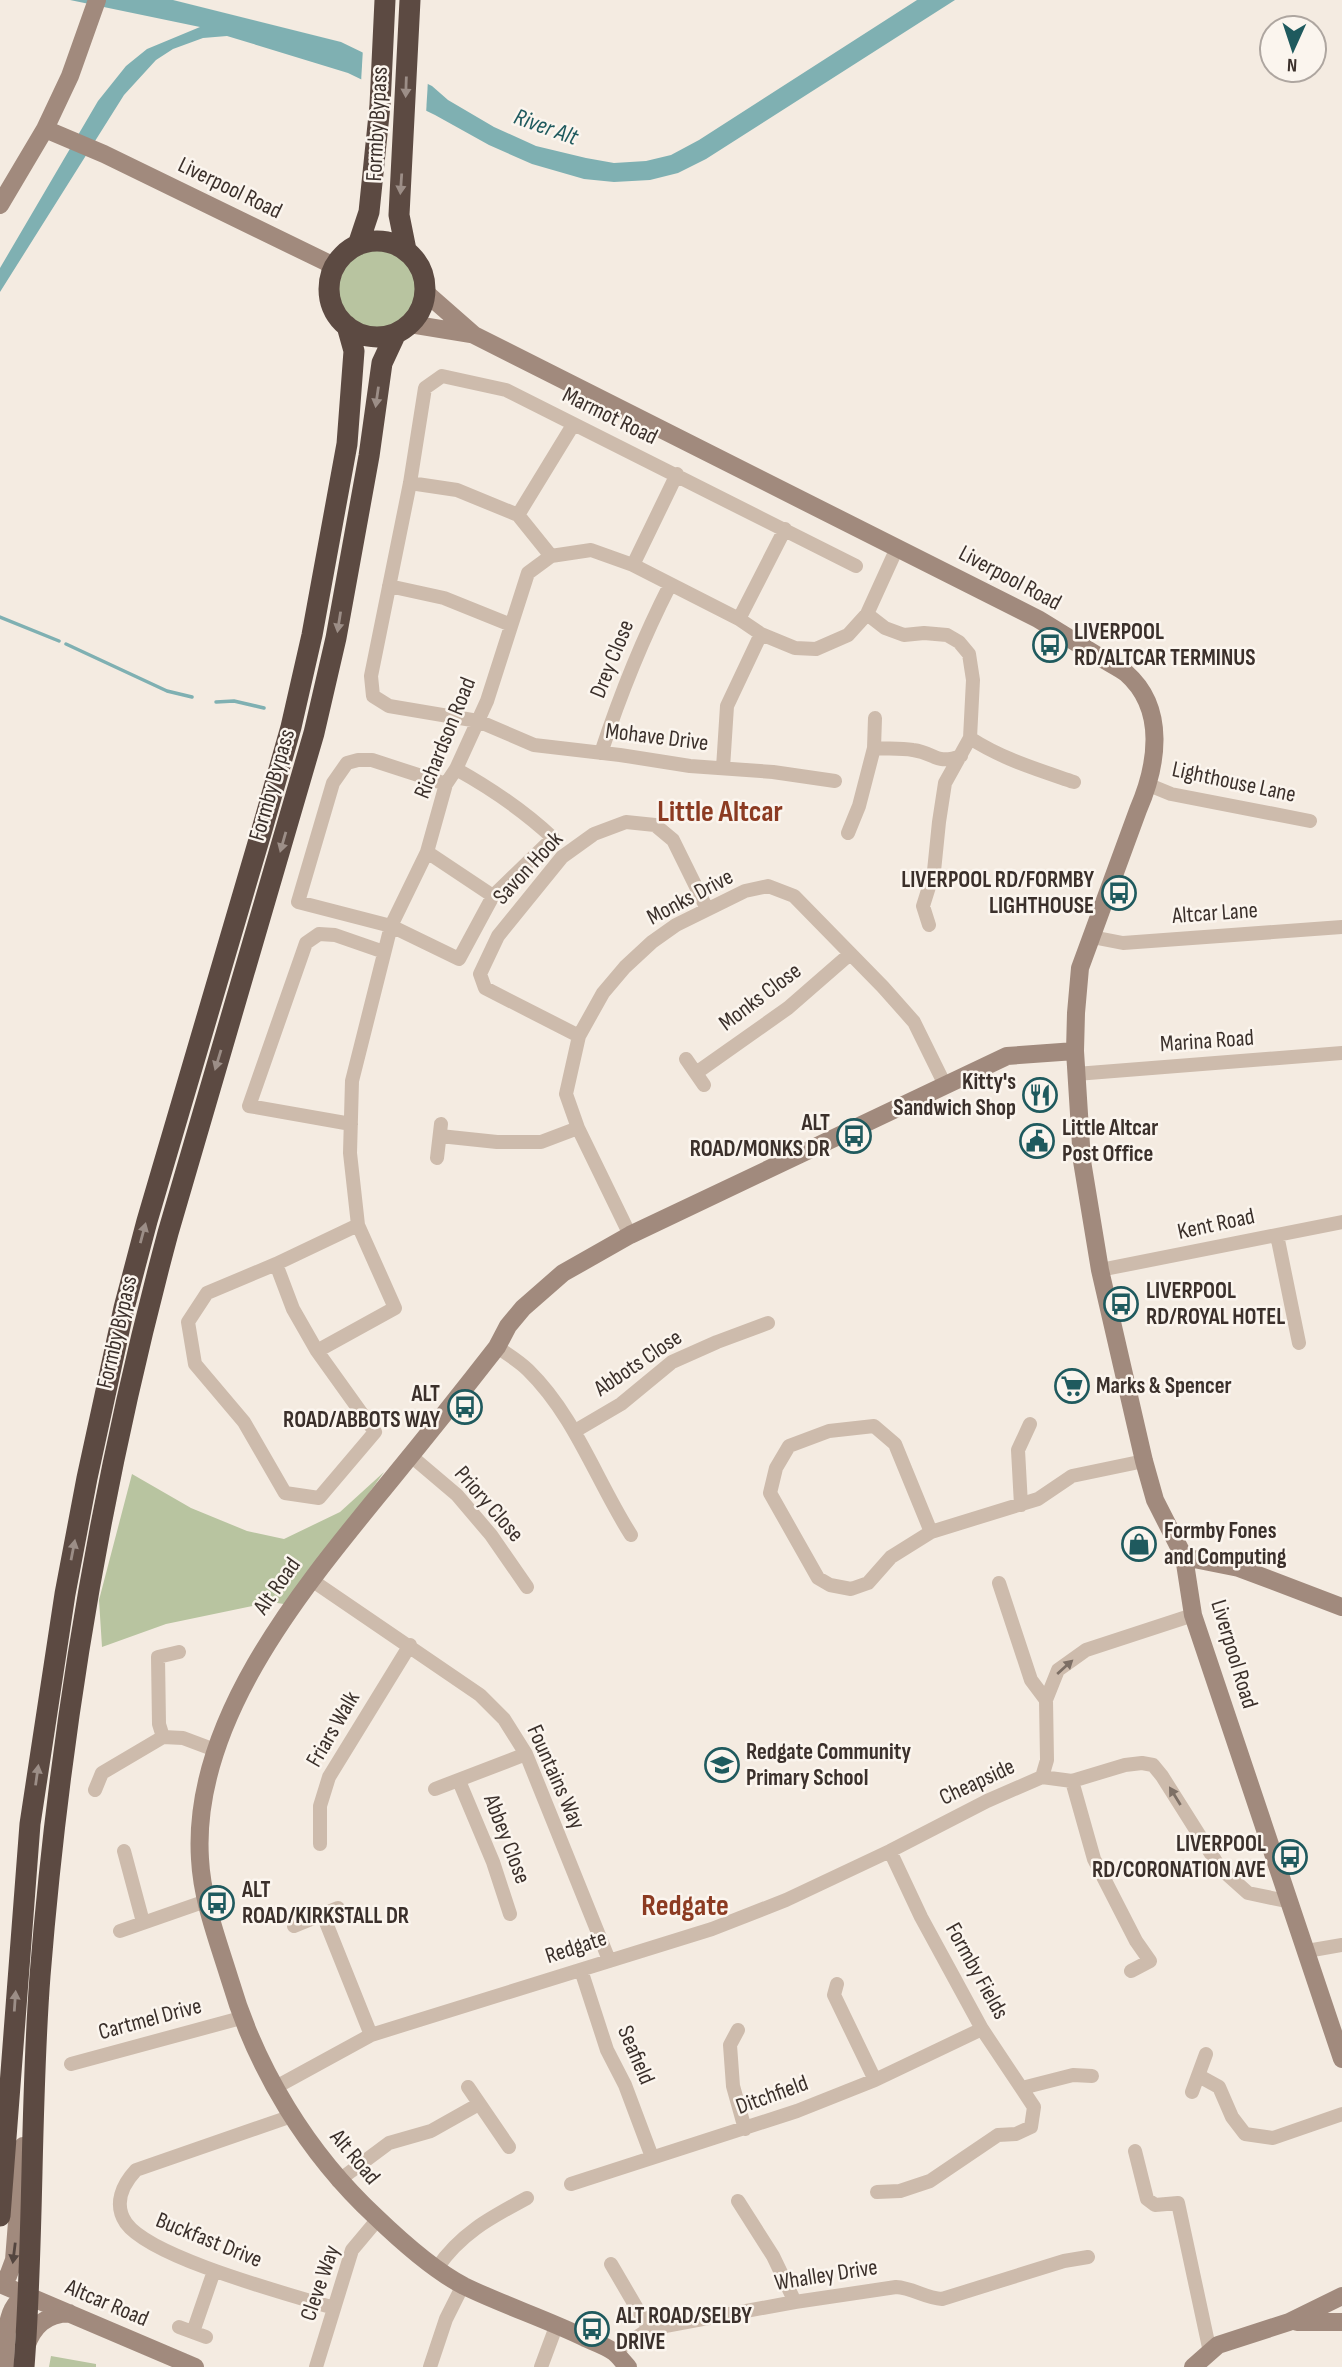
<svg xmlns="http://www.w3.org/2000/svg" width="1342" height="2367" font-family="'Sofia Sans Condensed',sans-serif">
<rect width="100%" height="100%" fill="#f4ebe1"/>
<!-- green -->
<path fill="#b8c4a0" d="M339 289a39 39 0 1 1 78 0a39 39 0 1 1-78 0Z
M384 1472 290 1605 271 1602 166 1624 102 1647 99 1600 132 1474 191 1508 247 1531 284 1539 340 1512Z
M51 2356 96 2364V2367H49Z"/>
<!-- water -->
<path fill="#7fb0b2" d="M70 0H173L341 42 432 86 448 100 494 127 536 146 586 158 614 163 646 161 671 155 699 140 917 0H955L706 159 678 173 650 180 614 182 584 179 532 164 489 145 435 115 348 73 227 36 203 38 173 49 156 60 124 95 0 292V268L98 101 126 66 147 49 200 27Z"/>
<!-- pier -->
<path fill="#f4ebe1" d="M363 48 428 80 426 114 361 83Z"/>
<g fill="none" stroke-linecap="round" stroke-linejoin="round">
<!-- stream -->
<path stroke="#7fb0b2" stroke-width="3.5" d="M0 617 59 641
M66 644 167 691 192 697
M216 702 234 701 264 708"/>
<!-- street -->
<path stroke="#cdbbac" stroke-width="14" d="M410 483 457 490 518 515 573 425
M518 515 551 556
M633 565 677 474
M389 586 444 598 511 625
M867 614 885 628 904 635 924 633 947 635 959 642 969 654 973 680 970 738 945 783 939 822 934 871 923 906 929 925
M739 619 785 529
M875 718 874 748C887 749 900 748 913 750 936 753 935 765 961 756
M970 738C1002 759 1039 770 1074 782
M601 753C620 695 642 640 670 585
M723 768 727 706 761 634
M835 781 773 772 690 766 620 755 534 745 478 721 389 706 373 696 371 676 410 483 425 388 442 376 506 390 856 566
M446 784 372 760H358L347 763 333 783 298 902 391 926 459 959 493 896 553 838C523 810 492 789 456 769
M1149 785 1171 794 1310 821
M848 833 859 806 874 748
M427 852 493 896
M1092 937 1123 943 1342 927
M579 1036 485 988 480 974 498 936 562 857 594 834 626 822 655 825 673 840 707 909
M686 1059 704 1085
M696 1073 788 1008 850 954
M1076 1074 1342 1053
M351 1124 249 1106 306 943 319 934 335 935 384 952
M440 1136 497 1142H541L578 1128
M437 1158 441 1124
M630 1235 578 1128 566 1094 579 1036 603 993 625 967 652 942 676 925 745 891 768 886 794 896 883 987 914 1022 945 1085
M1277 1235 1299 1343
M276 1264 293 1309 317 1351 375 1432 319 1498 285 1493 244 1422 195 1364 188 1322 207 1293 276 1264 358 1225
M1100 1270 1342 1222
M497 1347C507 1354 519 1361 528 1370 575 1416 596 1480 631 1535
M317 1351 395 1308 358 1225 350 1153 352 1081 391 926 427 852 446 784 456 769 487 701 528 573 551 556 591 550 633 565 739 619 761 634 795 648 816 649 848 635 867 614 897 548
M575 1431 621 1404 672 1362 717 1342 768 1323
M411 1456 457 1495 491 1535 527 1587
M1021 1505 1018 1450 1030 1424
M931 1532 895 1444 874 1426 829 1431 789 1446 776 1468 770 1493 818 1578 830 1585 851 1589 868 1583 891 1557 931 1532 1038 1499 1072 1476 1144 1461
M310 1579 480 1695 504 1719 526 1754 609 1960
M999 1583 1031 1680 1046 1700
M179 1652 158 1657 159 1724 163 1737 183 1738 215 1750
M1042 1777 1072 1781 1125 1765 1142 1763 1153 1765 1162 1776 1220 1868 1248 1893 1291 1902
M1042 1777 1047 1760 1046 1700 1058 1670 1086 1650 1193 1615
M459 1781 493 1862 510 1914
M1072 1781 1094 1859 1136 1941 1150 1961 1131 1971
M435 1789 526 1754
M95 1790 102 1773 163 1737
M320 1844V1806L329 1777 410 1645
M124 1851 143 1922
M323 1915 371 2035
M294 1926 338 1908
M120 1931 206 1901
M1307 1951 1342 1945
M581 1970 607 2050 625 2085 652 2157
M837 1984 834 1995 875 2080
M738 2030 730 2045 733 2086 745 2129
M71 2064 241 2018
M1199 2076 1219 2087 1232 2117 1245 2134 1273 2138 1342 2114
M276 2087 371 2035 712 1929 786 1900 890 1851 987 1801 1042 1777
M468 2087 509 2147
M1022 2088 1073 2075 1092 2076
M1192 2092 1206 2054
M292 2116 136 2170C123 2184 113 2204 126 2223 151 2258 288 2294 334 2308
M1135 2151 1147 2199 1155 2205 1178 2203 1210 2352
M338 2181 389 2143 431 2131 479 2104
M571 2184 797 2111 875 2080 982 2029
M877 2192 900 2191 930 2181 998 2135 1016 2134 1031 2127 1034 2107 982 2029 921 1917 890 1851
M738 2201 773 2256 795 2302
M611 2264 649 2329
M437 2268C461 2233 490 2218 527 2198
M179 2327 206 2337
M193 2332 214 2271
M614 2352 649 2329 795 2302 896 2287C913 2288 925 2298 942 2299L1064 2261 1088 2257
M316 2367 352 2250 378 2219
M430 2367 446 2319 463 2285
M541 2367 557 2324"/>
<!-- secondary -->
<path stroke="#a18a7d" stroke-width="18" d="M45 129 104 154 326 262 333 269
M0 205 45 129 70 76 97 0
M425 292 474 335 1038 619C1058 631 1078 644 1098 656 1107 662 1118 667 1126 673 1167 709 1157 766 1138 810L1080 968 1076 1013 1075 1051 1082 1161 1100 1270 1144 1461 1155 1500 1184 1557 1193 1615 1342 2059
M410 324 471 334
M1184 1557 1239 1568 1342 1607
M0 2282 8 2276 14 2260 23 2146
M0 2284 195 2367
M1297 2322H1342
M26 2347C33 2326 46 2314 69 2313
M5 2367C7 2346 2 2302 29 2296
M628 2367C623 2362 619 2356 614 2352 606 2346 594 2342 585 2338 546 2319 503 2305 464 2286 433 2270 402 2242 376 2217 308 2154 256 2069 230 1980 218 1941 202 1900 200 1859 191 1718 307 1583 390 1481 426 1437 462 1392 497 1347L508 1326 523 1308 563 1273 630 1235 1007 1056 1075 1051
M1193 2367 1218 2345 1289 2322 1342 2296"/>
<!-- highway -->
<path stroke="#5c4a42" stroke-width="21" d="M329 289a48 48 0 1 1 96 0a48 48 0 1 1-96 0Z
M358 245 369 212 380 105 385 0
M406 250 399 215 410 0
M0 2216 30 1824 65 1594 87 1478 124 1308 147 1221 261 833 291 727 312 635 347 444 354 351 347 326
M24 2367C34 2237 30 2106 40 1976 60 1725 103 1475 168 1233L314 733 336 638 369 456 382 363 396 333"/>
</g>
<!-- one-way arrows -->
<defs><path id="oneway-solid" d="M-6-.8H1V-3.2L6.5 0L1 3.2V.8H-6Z" transform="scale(1.75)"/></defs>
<g fill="#9c8e87">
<use href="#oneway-solid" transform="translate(406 87) rotate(92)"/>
<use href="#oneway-solid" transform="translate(401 184) rotate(94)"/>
<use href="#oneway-solid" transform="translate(377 397) rotate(98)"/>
<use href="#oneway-solid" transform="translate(339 622) rotate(99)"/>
<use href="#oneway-solid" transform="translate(283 842) rotate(106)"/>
<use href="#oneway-solid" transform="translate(218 1060) rotate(107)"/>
<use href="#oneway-solid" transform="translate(143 1233) rotate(-75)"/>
<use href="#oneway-solid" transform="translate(73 1550) rotate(-79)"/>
<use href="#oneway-solid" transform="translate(37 1775) rotate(-82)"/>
<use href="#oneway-solid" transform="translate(15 2001) rotate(-86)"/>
</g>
<g fill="#7d6f65">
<use href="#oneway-solid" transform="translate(1065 1667) rotate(-42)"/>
<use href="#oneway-solid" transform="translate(1175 1796) rotate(-122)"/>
</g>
<use fill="#544640" href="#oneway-solid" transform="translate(14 2253) rotate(97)"/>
<!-- icons -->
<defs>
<g id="bus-ring" transform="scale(1.75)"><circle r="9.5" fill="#fbf5ee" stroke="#1f5a5e" stroke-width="1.5"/><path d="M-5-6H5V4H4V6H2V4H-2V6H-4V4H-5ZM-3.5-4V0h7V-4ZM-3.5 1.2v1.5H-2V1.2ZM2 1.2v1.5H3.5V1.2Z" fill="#1f5a5e"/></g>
<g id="restaurant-ring" transform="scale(1.75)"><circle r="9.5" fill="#fbf5ee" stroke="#1f5a5e" stroke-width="1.5"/><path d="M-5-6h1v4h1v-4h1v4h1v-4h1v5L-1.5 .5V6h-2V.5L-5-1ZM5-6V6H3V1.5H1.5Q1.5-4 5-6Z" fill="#1f5a5e"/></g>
<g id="civic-ring" transform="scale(1.75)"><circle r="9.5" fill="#fbf5ee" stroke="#1f5a5e" stroke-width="1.5"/><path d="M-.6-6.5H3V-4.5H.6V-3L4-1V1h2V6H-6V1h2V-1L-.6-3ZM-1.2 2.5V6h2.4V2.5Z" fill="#1f5a5e"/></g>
<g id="supermarket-ring" transform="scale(1.75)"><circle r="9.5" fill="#fbf5ee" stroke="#1f5a5e" stroke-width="1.5"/><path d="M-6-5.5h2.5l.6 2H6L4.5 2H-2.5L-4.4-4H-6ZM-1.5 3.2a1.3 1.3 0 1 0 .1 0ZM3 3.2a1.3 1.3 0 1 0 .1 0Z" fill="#1f5a5e"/></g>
<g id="shop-ring" transform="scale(1.75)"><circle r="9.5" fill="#fbf5ee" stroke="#1f5a5e" stroke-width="1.5"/><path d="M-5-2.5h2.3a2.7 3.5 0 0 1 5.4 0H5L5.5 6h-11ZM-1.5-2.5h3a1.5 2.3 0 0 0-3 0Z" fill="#1f5a5e"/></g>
<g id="school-ring" transform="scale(1.75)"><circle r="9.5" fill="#fbf5ee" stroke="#1f5a5e" stroke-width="1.5"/><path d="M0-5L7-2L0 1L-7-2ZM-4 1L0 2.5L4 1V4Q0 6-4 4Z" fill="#1f5a5e"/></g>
</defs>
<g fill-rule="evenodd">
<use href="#bus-ring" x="1050" y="645"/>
<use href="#bus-ring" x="1119" y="893"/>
<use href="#restaurant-ring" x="1040" y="1095"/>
<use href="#bus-ring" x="854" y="1136"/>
<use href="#civic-ring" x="1037" y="1141"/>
<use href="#bus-ring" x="1121" y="1304"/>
<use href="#supermarket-ring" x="1072" y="1386"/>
<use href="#bus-ring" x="465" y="1407"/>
<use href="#shop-ring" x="1139" y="1544"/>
<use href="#school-ring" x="722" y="1765"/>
<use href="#bus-ring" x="1290" y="1857"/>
<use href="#bus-ring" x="217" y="1903"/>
<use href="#bus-ring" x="592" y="2329"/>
</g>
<g text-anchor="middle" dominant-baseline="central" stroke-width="5" stroke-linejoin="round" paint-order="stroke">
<!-- street labels -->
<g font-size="23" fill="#3b302b" stroke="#fbf5ee">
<text transform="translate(377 124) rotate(-87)">Formby Bypass</text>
<text transform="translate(230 188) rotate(26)">Liverpool Road</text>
<text transform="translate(610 416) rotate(26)">Marmot Road</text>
<text transform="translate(1010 578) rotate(28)">Liverpool Road</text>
<text transform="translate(612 659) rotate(-68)">Drey Close</text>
<text transform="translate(657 737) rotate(7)">Mohave Drive</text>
<text transform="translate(445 738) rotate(-68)">Richardson Road</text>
<text transform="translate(1234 782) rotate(12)">Lighthouse Lane</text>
<text transform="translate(272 785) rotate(-74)">Formby Bypass</text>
<text transform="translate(528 868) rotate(-47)">Savon Hook</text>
<text transform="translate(690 897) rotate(-28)">Monks Drive</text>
<text transform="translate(1215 913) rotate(-4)">Altcar Lane</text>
<text transform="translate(760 997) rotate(-37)">Monks Close</text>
<text transform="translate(1207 1041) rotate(-4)">Marina Road</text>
<text transform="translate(1216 1224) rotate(-12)">Kent Road</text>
<text transform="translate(117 1332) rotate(-77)">Formby Bypass</text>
<text transform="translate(638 1363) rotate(-34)">Abbots Close</text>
<text transform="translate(489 1504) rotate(49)">Priory Close</text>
<text transform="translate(277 1586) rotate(-55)">Alt Road</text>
<text transform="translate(1234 1654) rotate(73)">Liverpool Road</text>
<text transform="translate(333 1729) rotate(-60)">Friars Walk</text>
<text transform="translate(556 1777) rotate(66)">Fountains Way</text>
<text transform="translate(977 1782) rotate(-25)">Cheapside</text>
<text transform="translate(507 1839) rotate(69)">Abbey Close</text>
<text transform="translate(576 1947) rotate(-18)">Redgate</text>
<text transform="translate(977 1971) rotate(61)">Formby Fields</text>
<text transform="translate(150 2019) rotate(-15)">Cartmel Drive</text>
<text transform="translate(636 2055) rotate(67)">Seafield</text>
<text transform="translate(772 2095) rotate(-20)">Ditchfield</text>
<text transform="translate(355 2157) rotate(50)">Alt Road</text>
<text transform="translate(209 2240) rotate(22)">Buckfast Drive</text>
<text transform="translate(826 2275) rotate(-9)">Whalley Drive</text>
<text transform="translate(320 2283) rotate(-71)">Cleve Way</text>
<text transform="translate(107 2303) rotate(23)">Altcar Road</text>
</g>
<!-- poi labels -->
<g font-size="23" font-weight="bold" fill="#3b302b" stroke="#fbf5ee" text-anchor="start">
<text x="1074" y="632">LIVERPOOL<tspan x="1074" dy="26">RD/ALTCAR TERMINUS</tspan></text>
<text x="1094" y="880" text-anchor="end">LIVERPOOL RD/FORMBY<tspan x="1094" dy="26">LIGHTHOUSE</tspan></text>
<text x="1016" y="1082" text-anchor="end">Kitty's<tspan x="1016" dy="26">Sandwich Shop</tspan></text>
<text x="830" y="1123" text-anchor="end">ALT<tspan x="830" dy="26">ROAD/MONKS DR</tspan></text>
<text x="1062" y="1128">Little Altcar<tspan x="1062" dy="26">Post Office</tspan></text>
<text x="1146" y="1291">LIVERPOOL<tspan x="1146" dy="26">RD/ROYAL HOTEL</tspan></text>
<text x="1096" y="1386">Marks &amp; Spencer</text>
<text x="440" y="1394" text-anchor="end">ALT<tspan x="440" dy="26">ROAD/ABBOTS WAY</tspan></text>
<text x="1164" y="1531">Formby Fones<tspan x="1164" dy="26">and Computing</tspan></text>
<text x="746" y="1752">Redgate Community<tspan x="746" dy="26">Primary School</tspan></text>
<text x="1266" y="1844" text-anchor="end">LIVERPOOL<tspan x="1266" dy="26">RD/CORONATION AVE</tspan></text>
<text x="242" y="1890">ALT<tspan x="242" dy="26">ROAD/KIRKSTALL DR</tspan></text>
<text x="616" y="2316">ALT ROAD/SELBY<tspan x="616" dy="26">DRIVE</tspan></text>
</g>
<!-- water labels -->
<g font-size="24" font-style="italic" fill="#1f5a5e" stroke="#fbf5ee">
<text transform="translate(546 127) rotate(20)">River Alt</text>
</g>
<!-- district labels -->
<g font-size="30" font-weight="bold" fill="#8c3b22" stroke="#fbf5ee">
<text x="720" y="812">Little Altcar</text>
<text x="685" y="1906">Redgate</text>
</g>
</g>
<!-- north arrow -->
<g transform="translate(1293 49) rotate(183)"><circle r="33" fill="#fbf5ee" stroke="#aea6a0" stroke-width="2"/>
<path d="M0-5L12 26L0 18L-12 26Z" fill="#1f5a5e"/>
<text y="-10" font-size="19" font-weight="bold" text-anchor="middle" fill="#3b302b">N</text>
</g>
</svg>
